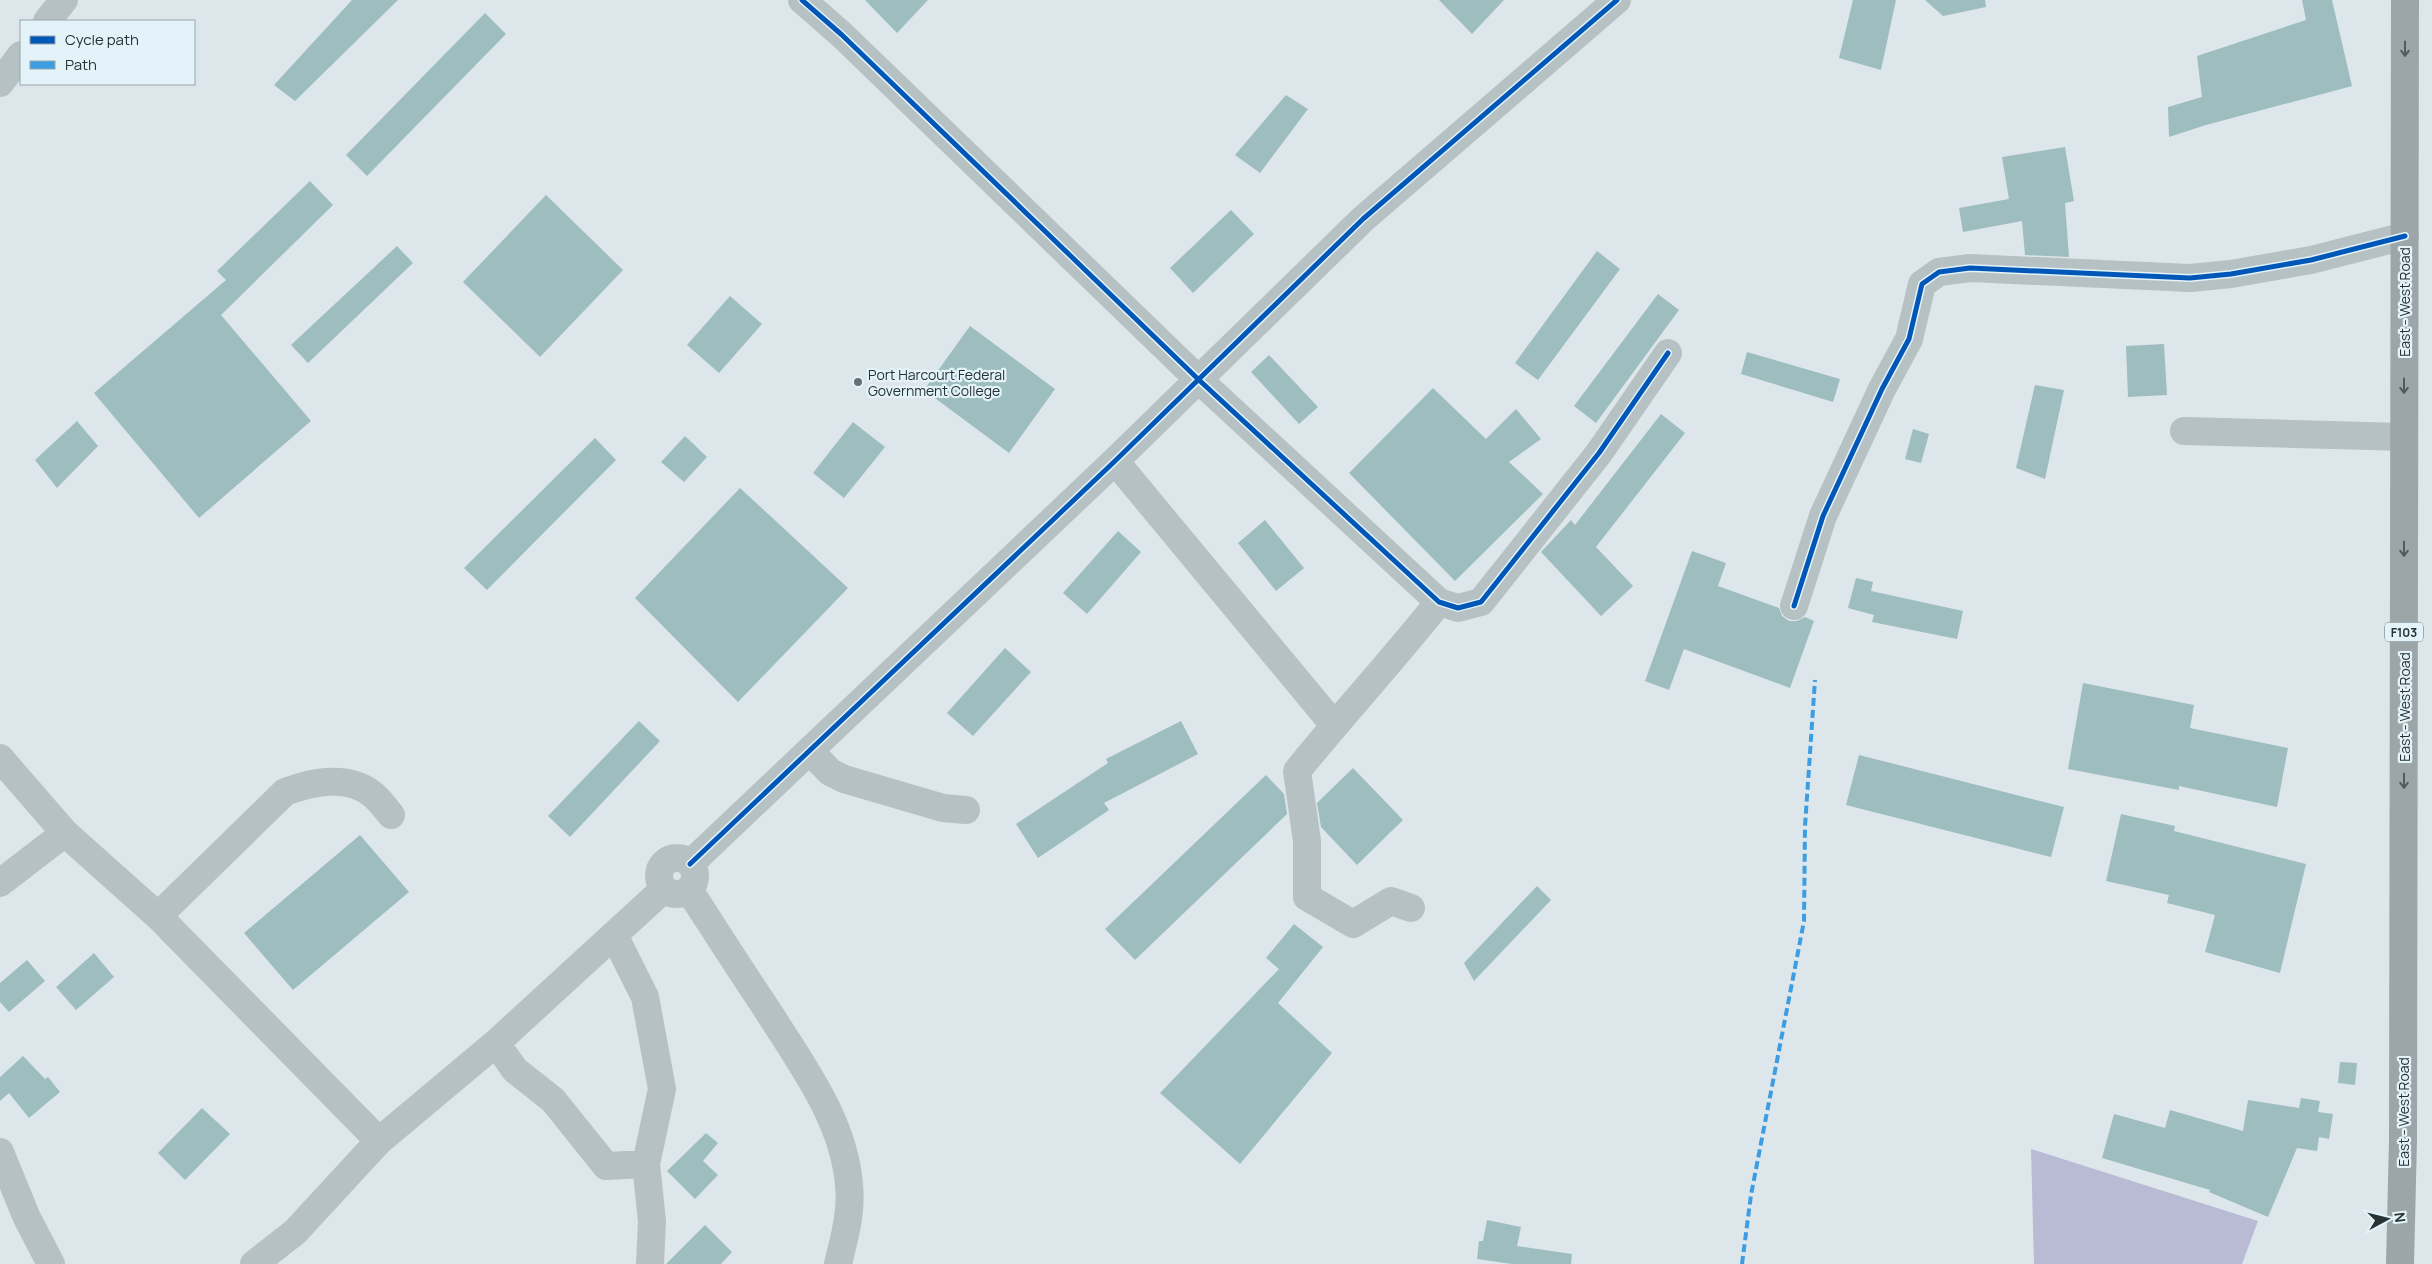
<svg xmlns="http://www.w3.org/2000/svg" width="2432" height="1264" font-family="Manrope,sans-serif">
<rect width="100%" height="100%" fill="#dde7eb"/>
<!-- green -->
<path fill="#b8bbd3" d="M2031 1149 2258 1221 2242 1264H2034Z"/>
<!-- building -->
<path fill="#9ebdbe" d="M352 0H398L295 101 274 85Z
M865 0H928L897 33Z
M1439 0H1504L1472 34Z
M1853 0H1896L1881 70 1839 58Z
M1925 0H1985L1986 7 1943 16Z
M2302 0H2332L2352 86 2206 125 2169 137 2168 107 2202 97 2197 56 2306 20Z
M485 13 506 34 367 176 346 155Z
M1286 95 1308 109 1260 173 1235 155Z
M2065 147 2074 201 2065 203 2069 257 2025 255 2022 221 1963 232 1959 208 2009 199 2002 157Z
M310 181 333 205 221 315 311 421 199 518 94 393 226 280 217 271Z
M546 195 623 270 540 357 463 282Z
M1231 210 1254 234 1193 293 1170 268Z
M397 246 413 263 308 363 291 345Z
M1597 251 1620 269 1538 380 1515 363Z
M1658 294 1679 310 1596 423 1574 406Z
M730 296 762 324 719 373 687 345Z
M970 326 1055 389 1009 453 924 390Z
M2164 344 2167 395 2128 397 2126 346Z
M1747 352 1840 379 1833 402 1741 374Z
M1269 355 1318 407 1299 424 1251 372Z
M2035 385 2064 390 2045 479 2016 468Z
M1433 388 1486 439 1516 409 1541 439 1509 462 1543 494 1455 581 1349 473Z
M1661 414 1685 433 1596 547 1633 586 1601 616 1541 552 1571 520 1575 525Z
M77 421 98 446 57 488 35 460Z
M853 422 885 447 844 498 813 473Z
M1913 429 1929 434 1921 463 1905 459Z
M685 436 707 457 684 482 661 462Z
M595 438 616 460 487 590 464 568Z
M740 488 848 588 738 702 635 598Z
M1265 520 1304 568 1276 591 1238 543Z
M1118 531 1141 552 1087 614 1063 593Z
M1692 551 1726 563 1718 586 1779 608 1782 616 1789 621H1797L1805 617 1814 621 1790 688 1684 649 1669 690 1645 681Z
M1856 578 1873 582 1871 591 1963 611 1957 639 1872 622 1874 615 1848 608Z
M1005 648 1031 672 973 736 947 713Z
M2083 683 2194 705 2190 728 2288 748 2277 807 2179 786V790L2068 769Z
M639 721 660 741 570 837 548 816Z
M1181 721 1198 754 1104 803 1109 810 1038 858 1016 824 1108 763 1106 759Z
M1859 755 2064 807 2051 857 1846 805Z
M1353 768 1403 820 1357 865 1321 827 1317 803Z
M1266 775 1284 794 1287 814 1135 960 1105 929Z
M2121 814 2175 826 2174 831 2306 864 2280 973 2205 952 2215 915 2167 903 2169 895 2106 881Z
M360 835 409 892 293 990 244 933Z
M1537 886 1551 900 1474 981 1464 963Z
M1294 924 1323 947 1278 1003 1332 1053 1240 1164 1160 1093 1279 969 1266 958Z
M94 953 114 977 76 1010 56 987Z
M27 960 45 981 9 1012 0 1002V983Z
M23 1056 45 1079 48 1077 60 1092 29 1118 9 1093 0 1101V1077Z
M2340 1062 2357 1063 2355 1085 2338 1083Z
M2301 1098 2320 1101 2318 1112 2333 1114 2329 1139 2319 1137 2317 1151 2297 1148 2268 1217 2209 1192 2210 1190 2102 1158 2114 1114 2165 1128 2170 1110 2243 1131 2248 1100 2299 1108Z
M202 1108 230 1134 185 1180 158 1153Z
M706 1133 718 1143 703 1161 718 1175 695 1199 667 1171Z
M1487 1220 1521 1227 1517 1246 1572 1254 1571 1264H1512L1477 1259 1479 1241H1483Z
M705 1225 732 1252 721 1264H666Z"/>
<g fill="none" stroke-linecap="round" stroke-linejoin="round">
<!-- minor -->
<path stroke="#b6c1c4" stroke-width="28" d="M802 0 842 35 1199 380 1439 602 1458 608 1481 602 1599 453 1668 353
M47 21 64 0
M0 83 21 55
M2184 431 2404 437
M1115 461 1334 725
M1794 606 1823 516 1882 389 1909 339 1922 284 1939 272 1970 268 2190 278 2231 274 2311 260 2405 236
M810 751 830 772 844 779 943 808 966 810
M0 758 65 833 158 916 379 1141
M659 876a18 18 0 1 1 36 0a18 18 0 1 1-36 0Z
M690 864 1115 461 1363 219 1617 0
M0 883 65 833
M689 890C715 930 741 971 768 1011 801 1064 844 1120 849 1185 852 1212 844 1239 838 1264
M1411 908 1391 901 1353 924 1307 897V841L1297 771C1343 714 1393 660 1439 602
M158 916 285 792C311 782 348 774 372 794 379 799 385 808 391 815
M614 935 645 997 662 1089 646 1164 652 1221 650 1264
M496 1043 515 1070 553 1100 606 1166 646 1164
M0 1152 27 1218 51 1264
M254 1264 295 1232 379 1141 496 1043 664 889"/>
<!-- major -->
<path stroke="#9ca6a8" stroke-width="28" d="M2400 1264 2403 1140 2405 0"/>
<!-- quiet -->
<path stroke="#3c9de2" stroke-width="4" stroke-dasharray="8 4" stroke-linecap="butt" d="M1742 1264 1751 1195 1804 921 1805 826 1815 680"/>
<!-- cycleway casing -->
<g stroke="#e3f3f9" stroke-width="8">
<path id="cycleway" d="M802 0 842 35 1199 380 1439 602 1458 608 1481 602 1599 453 1668 353
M1794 606 1823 516 1882 389 1909 339 1922 284 1939 272 1970 268 2190 278 2231 274 2311 260 2405 236
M690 864 1115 461 1363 219 1617 0"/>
</g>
<!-- cycleway -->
<use href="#cycleway" stroke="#0057b8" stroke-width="5"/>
</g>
<!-- one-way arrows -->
<defs><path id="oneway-shaft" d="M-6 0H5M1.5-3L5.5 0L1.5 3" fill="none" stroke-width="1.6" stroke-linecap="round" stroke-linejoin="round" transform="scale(1.25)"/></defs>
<g stroke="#4f5b5d">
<use href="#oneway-shaft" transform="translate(2405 49) rotate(90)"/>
<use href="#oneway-shaft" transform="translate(2404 386) rotate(90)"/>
<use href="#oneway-shaft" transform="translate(2404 549) rotate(90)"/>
<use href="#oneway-shaft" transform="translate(2404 781) rotate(90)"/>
</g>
<!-- markers -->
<circle fill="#657274" stroke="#e3f3f9" stroke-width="2" cx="858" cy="382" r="5"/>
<g text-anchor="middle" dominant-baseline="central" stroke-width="4.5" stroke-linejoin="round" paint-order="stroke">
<!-- shield labels -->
<rect fill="#e3f3f9" stroke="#5e6d6f" stroke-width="1" x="2385" y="622.5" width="38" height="19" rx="4"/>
<g font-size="12" font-weight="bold" fill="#253334">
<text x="2404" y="632">F103</text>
</g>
<!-- street labels -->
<g font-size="14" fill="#253334" stroke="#e3f3f9">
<text transform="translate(2404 302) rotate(-90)">East - West Road</text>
<text transform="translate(2404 707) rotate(-90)">East - West Road</text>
<text transform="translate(2403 1112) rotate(-90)">East - West Road</text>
</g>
<!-- poi labels -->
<g font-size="14" fill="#253334" stroke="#e3f3f9" text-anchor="start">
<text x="868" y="374">Port Harcourt Federal<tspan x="868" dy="16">Government College</tspan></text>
</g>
</g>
<!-- legend -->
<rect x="20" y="20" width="175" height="65" fill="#e3f3f9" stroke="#97a6aa"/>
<rect x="30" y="36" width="25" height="8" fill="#0057b8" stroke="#97a6aa"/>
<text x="65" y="45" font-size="15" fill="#253334">Cycle path</text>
<rect x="30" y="61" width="25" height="8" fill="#3c9de2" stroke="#97a6aa"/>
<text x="65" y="70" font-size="15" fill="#253334">Path</text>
<!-- north arrow -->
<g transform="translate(2387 1219) rotate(83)" stroke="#e3f3f9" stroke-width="4" paint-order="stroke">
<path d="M0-4L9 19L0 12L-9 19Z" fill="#253334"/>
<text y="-8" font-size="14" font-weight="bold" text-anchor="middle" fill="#253334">N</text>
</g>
</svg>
